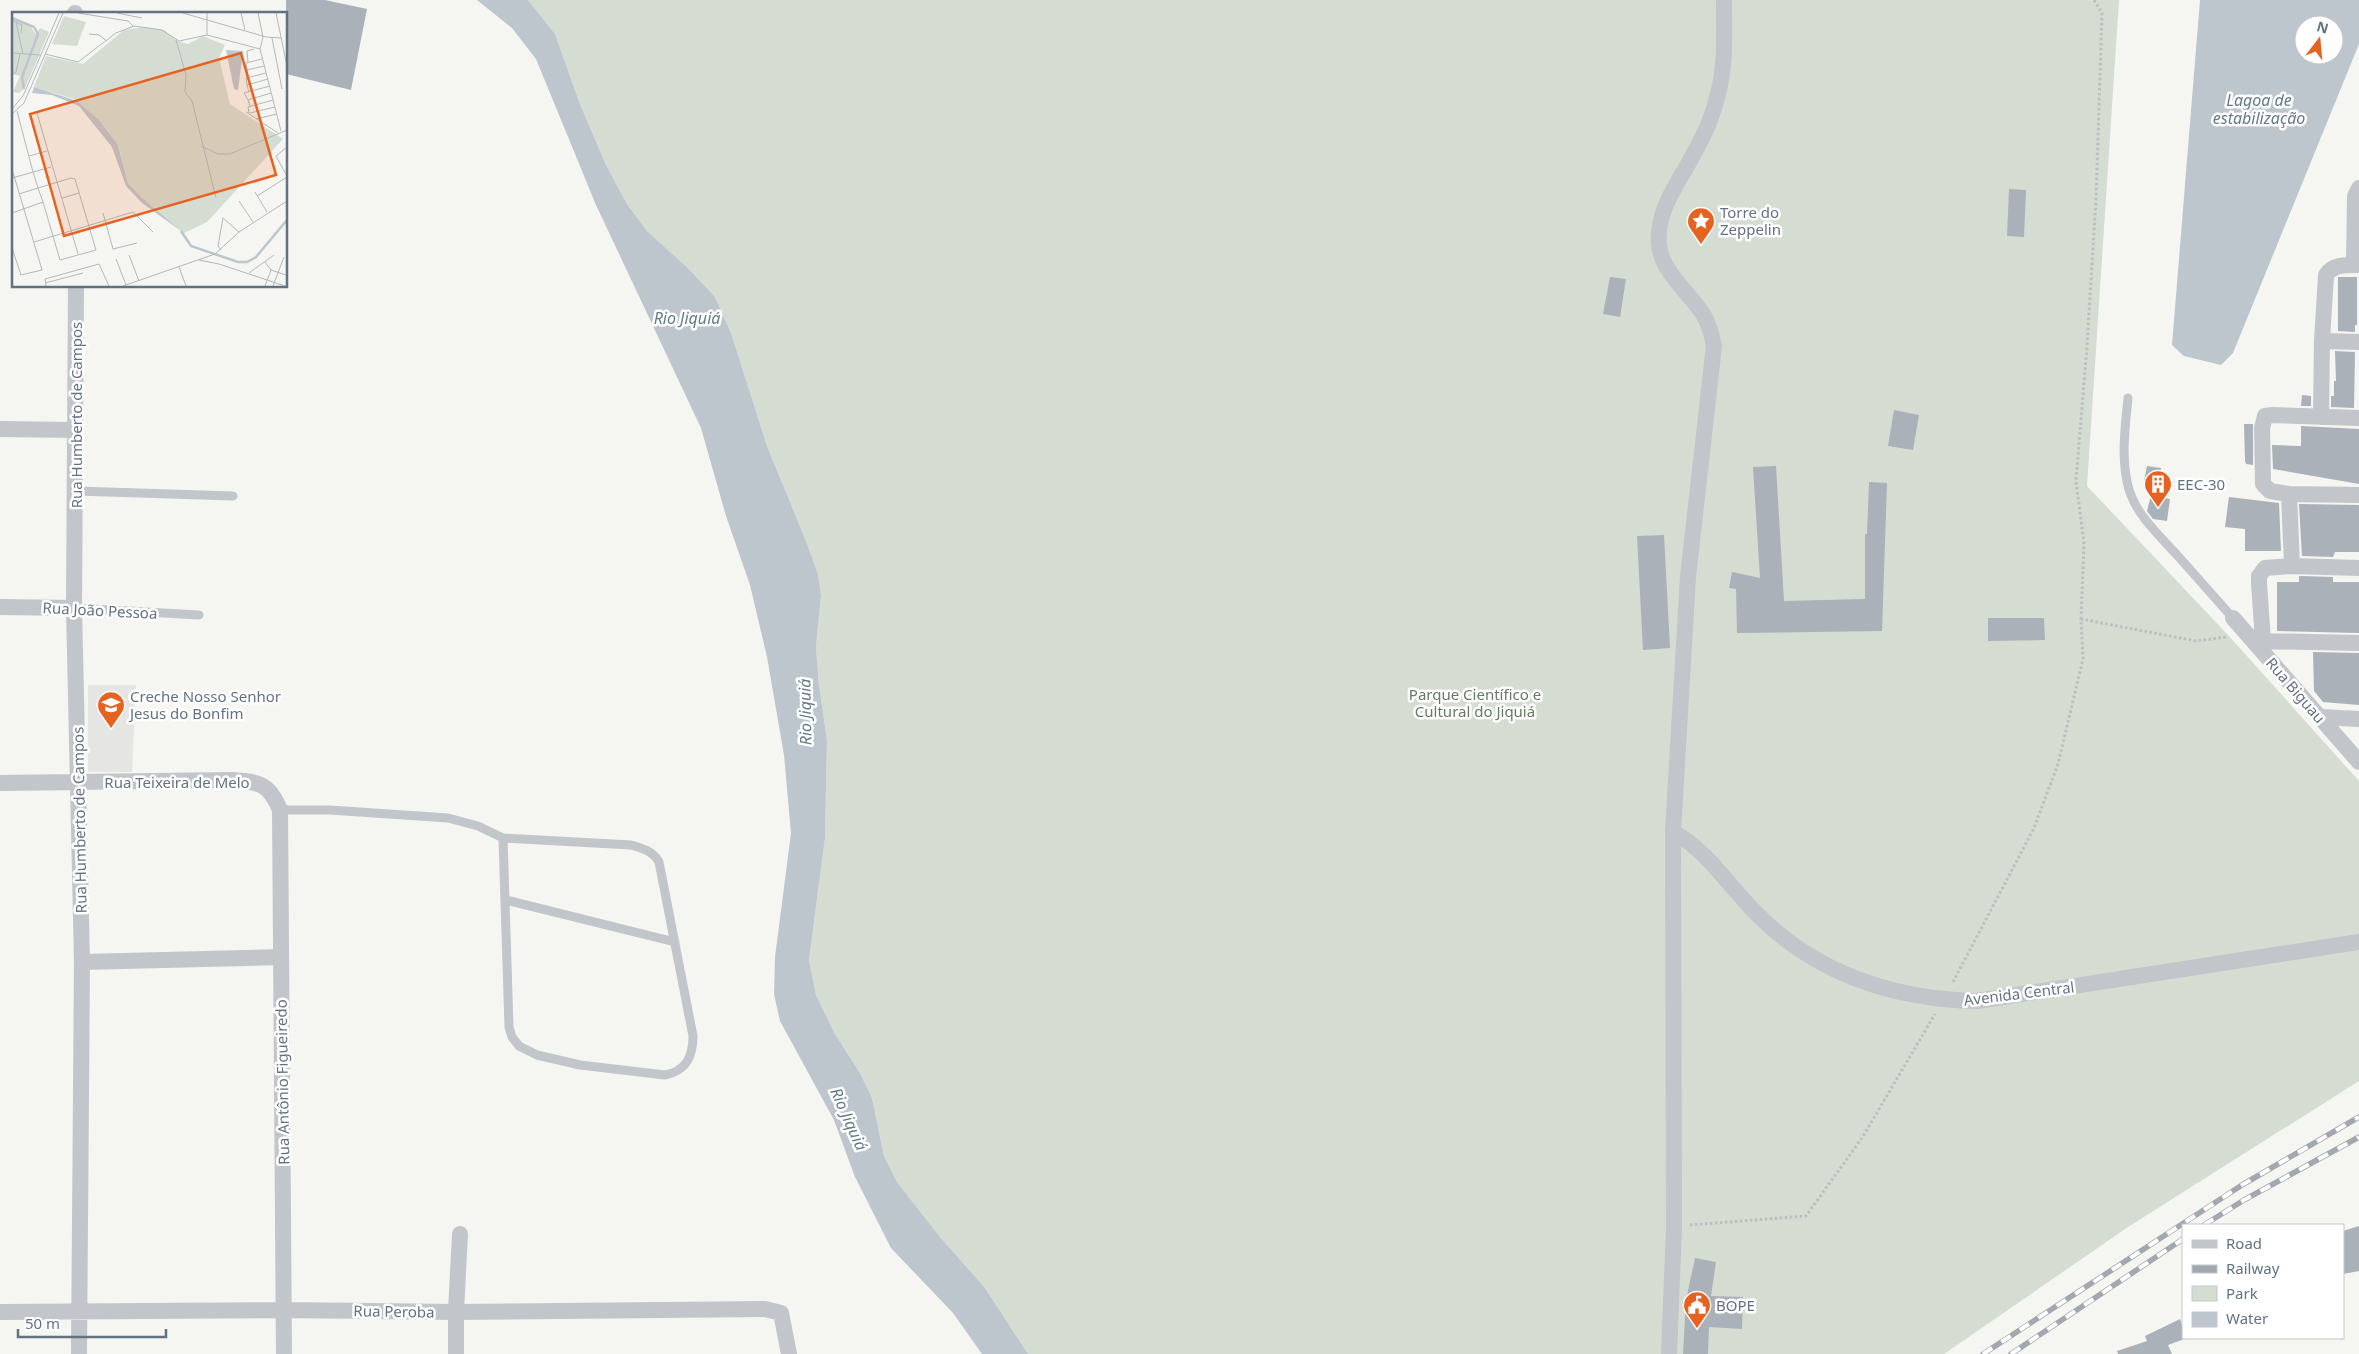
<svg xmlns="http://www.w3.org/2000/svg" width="2359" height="1354" font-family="'Noto Sans',sans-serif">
<rect width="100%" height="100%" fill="#f5f5f1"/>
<!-- built -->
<path fill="#e5e6e4" d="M88 685H136L132 772H88Z"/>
<!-- green -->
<path fill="#d5dcd2" d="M528 0H2119L2087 486 2228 635 2359 781V1081L2128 1227 1944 1354H1028L985 1288 940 1237 897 1182 884 1156 872 1098 860 1073 835 1034 816 995 809 960 825 838 827 740 819 685 816 647 821 595 818 574 806 541 767 446 731 333 715 297 689 269 647 231 627 204 606 165 580 104 555 34Z"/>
<!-- water -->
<path fill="#bdc6cd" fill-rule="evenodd" d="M477 0H528L555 34 580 104 606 165 627 204 647 231 689 269 715 297 731 333 767 446 806 541 818 574 821 595 816 647 819 685 827 740 825 838 809 960 816 995 835 1034 860 1073 872 1098 884 1156 897 1182 940 1237 985 1288 1028 1354H982L953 1313 891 1248 855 1177 834 1120 780 1021 774 994 775 957 791 833 784 755 767 657 750 585 726 516 701 428 596 205 536 59 512 28Z
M2200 0H2359V44L2233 353 2221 365 2184 356 2172 345ZM2304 25H2334V55H2304Z"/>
<!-- building -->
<path fill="#aab1b8" d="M286 0H325L367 9 351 90 286 74Z
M2009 189 2026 190 2024 237 2007 236Z
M1610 277 1626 279 1620 317 1603 314Z
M2338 277H2357V325H2355V332L2338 331Z
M2335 351 2355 352 2354 408 2331 407V396H2334V381H2336Z
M2302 395 2311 396V406H2301Z
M1894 410 1919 415 1913 450 1888 446Z
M2244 424H2253V465L2246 464 2245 461Z
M2301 426 2359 429V484L2273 469 2272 445 2301 446Z
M1776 466 1784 601 1865 599V534H1867L1869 482 1887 483 1882 631 1737 633 1736 589 1729 588 1732 572 1760 578 1753 467Z
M2147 466 2161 468 2159 483 2144 481Z
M2151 495 2170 499 2167 521 2153 519 2147 511Z
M2229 497 2279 503 2281 551H2245V529L2225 527Z
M2299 504 2359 505V552H2335L2333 557 2302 556Z
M1664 535 1670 648 1643 650 1637 536Z
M2299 576 2333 577V582H2359V633L2277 631V582H2299Z
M1988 618H2044L2045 640 1988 641Z
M2313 652 2359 653V705L2323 702 2314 691Z
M2359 1226V1271L2343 1274V1231Z
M1695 1258 1716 1262 1711 1296 1743 1297 1742 1329 1709 1327 1708 1354H1683L1686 1300Z
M2180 1319 2183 1328V1338H2187L2168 1345 2172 1354H2118L2117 1351 2147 1341 2145 1336Z"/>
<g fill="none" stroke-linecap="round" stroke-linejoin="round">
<!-- path -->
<path stroke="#bcbec0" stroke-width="3" stroke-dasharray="2.5 2.5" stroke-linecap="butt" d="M2081 619 2084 543 2076 481 2087 346 2096 199 2102 13 2094 0
M1953 982 2034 828 2058 764 2083 659 2081 619 2196 641 2227 637
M1690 1225 1806 1216 1862 1138 1935 1014"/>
<!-- service -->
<path stroke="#c2c5c9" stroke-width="9" d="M2128 398C2125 428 2121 457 2128 486 2135 514 2159 535 2177 555 2196 576 2214 597 2233 618
M76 491 233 496
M74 608 199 615
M280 810H330L448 818 478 826 503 838 631 845C642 848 653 851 659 862L693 1036C693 1057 686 1071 665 1075L580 1065 537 1055 519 1046 512 1037 509 1027 503 838
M506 900 675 942"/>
<!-- minor -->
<path stroke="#c2c5c9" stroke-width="16" d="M75 13V14
M2354 265 2355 196 2359 188
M76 286 74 608 82 962 79 1354
M2322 341 2326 275C2333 264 2347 265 2359 265
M2321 417 2322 341 2359 342
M0 429 75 430
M2289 494 2270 491 2263 484 2262 428 2265 416 2272 415 2359 418
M2292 566 2289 494 2359 495
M0 607 74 608
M2233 618 2359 762
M2254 641 2359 643
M2263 641 2259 583V576L2265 568 2292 566 2359 568
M2320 717 2359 719
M0 783 232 780C259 782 269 783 280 810L284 1354
M1673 832C1708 851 1727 884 1754 911 1815 974 1892 999 1977 1001L2359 942
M82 962 281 957
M0 1312 285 1310 456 1312 765 1309 781 1313 789 1354
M456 1354V1312L460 1234
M1669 1354 1674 1227 1673 832 1688 577 1714 346C1712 335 1709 324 1703 314 1689 292 1661 272 1659 244 1656 211 1677 185 1692 157 1703 138 1713 116 1718 94 1726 64 1724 31 1724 0"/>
<!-- rail casing -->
<g stroke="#a2a8ae" stroke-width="5.5">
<path id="rail" d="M2204 1225 2244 1200 2359 1137
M1983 1354 2242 1185 2359 1117
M2011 1354 2183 1239"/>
</g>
<!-- rail -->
<use href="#rail" stroke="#fff" stroke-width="4" stroke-dasharray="11" stroke-linecap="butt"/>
</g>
<!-- icons -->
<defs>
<g id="sight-pin" transform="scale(1.4375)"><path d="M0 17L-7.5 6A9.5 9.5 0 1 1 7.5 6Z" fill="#e66220" stroke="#fff"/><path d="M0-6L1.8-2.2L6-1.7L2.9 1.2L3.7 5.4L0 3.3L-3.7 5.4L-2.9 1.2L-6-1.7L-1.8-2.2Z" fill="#fff"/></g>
<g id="building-pin" transform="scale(1.4375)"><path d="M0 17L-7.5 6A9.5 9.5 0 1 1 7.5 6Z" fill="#e66220" stroke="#fff"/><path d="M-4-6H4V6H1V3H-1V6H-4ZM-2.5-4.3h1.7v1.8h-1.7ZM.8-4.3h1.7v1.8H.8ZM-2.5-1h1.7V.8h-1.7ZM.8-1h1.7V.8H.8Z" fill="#fff"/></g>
<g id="school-pin" transform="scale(1.4375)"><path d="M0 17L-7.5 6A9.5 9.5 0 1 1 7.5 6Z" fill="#e66220" stroke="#fff"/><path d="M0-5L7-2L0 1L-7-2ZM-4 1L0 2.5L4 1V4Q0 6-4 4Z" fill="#fff"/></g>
<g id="civic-pin" transform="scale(1.4375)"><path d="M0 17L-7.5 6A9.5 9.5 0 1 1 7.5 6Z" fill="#e66220" stroke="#fff"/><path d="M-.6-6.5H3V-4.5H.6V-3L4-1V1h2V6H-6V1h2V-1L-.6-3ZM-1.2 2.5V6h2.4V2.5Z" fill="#fff"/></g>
</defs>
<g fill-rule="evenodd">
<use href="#sight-pin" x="1701" y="221"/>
<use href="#building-pin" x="2158" y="484"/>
<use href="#school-pin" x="111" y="705"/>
<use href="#civic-pin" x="1697" y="1305"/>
</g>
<g text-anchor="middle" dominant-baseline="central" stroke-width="5" stroke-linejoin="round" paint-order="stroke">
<!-- poi labels -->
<g font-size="15" fill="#637283" stroke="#fff" text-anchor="start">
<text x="1720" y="212">Torre do<tspan x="1720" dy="17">Zeppelin</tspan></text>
<text x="2177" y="484">EEC-30</text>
<text x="130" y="696">Creche Nosso Senhor<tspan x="130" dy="17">Jesus do Bonfim</tspan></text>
<text x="1716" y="1305">BOPE</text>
</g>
<!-- street labels -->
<g font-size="15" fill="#637283" stroke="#fff">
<text transform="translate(76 415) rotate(-90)">Rua Humberto de Campos</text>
<text transform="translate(100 610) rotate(3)">Rua João Pessoa</text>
<text transform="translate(2296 690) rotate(49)">Rua Biguau</text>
<text x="177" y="782">Rua Teixeira de Melo</text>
<text transform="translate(79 820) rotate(-91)">Rua Humberto de Campos</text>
<text transform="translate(2019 993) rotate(-7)">Avenida Central</text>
<text transform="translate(282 1082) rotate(-91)">Rua Antônio Figueiredo</text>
<text transform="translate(394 1311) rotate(1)">Rua Peroba</text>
</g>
<!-- park labels -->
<g font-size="15" fill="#657a62" stroke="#fff">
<text x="1475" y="694">Parque Científico e<tspan x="1475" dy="17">Cultural do Jiquiá</tspan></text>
</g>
<!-- water labels -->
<g font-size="16" font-style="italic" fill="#637a87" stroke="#fff">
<text x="2259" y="100">Lagoa de<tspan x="2259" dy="18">estabilização</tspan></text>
<text x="687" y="318">Rio Jiquiá</text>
<text transform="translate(805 712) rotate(-91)">Rio Jiquiá</text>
<text transform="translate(849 1119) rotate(66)">Rio Jiquiá</text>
</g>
</g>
<!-- overview -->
<g transform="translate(12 12)">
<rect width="275" height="275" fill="#f5f5f1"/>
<path d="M52 4 74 10 65 34 40 32ZM0 7 19 15 24 22 28 16 37 20 13 76 7 81 1 80 8 64 0 62ZM132 15 152 18 165 29 176 32 191 24 213 33 207 46 218 92 271 127 195 210 172 221 129 185 116 171 107 135 92 113 62 87 22 75 34 44 71 52 112 18Z" fill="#d5dcd2"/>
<path d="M214 38 231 39 226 78 222 77ZM22 75 65 89 89 110 106 133 116 171 129 185 172 221 130 191 114 174 100 135 67 94 40 83 20 81Z" fill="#bdc6cd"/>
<path fill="none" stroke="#bdc6cd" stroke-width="2.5" d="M0 6 22 15 26 22 10 65 12 77M169 219 179 234 226 250H235L244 245 275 208"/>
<path fill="none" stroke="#b2b9be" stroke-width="1" d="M66 1 116 9 121 14M105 1 130 6M171 1 254 25 269 26M229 1 233 18M246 1 251 25 248 37 269 119M264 1 275 54M0 8 10 13 9 21M4 10 11 42M77 22 87 23 95 29M195 23V1M260 26 270 77M164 28 174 63 173 80 180 89 204 186M0 41 28 43M33 42 66 50 104 21 122 14 150 18 167 29 195 23 248 37M236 50 235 39 242 37M235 58 234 51 250 47M0 63 4 60 8 42M236 65 235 58 252 54M235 73 234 66 254 61M237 80 235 73 256 67M236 88 232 81 258 74M238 94 236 88 259 81M0 97 11 84 47 1M5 99 21 160 26 176 31 190 48 248 84 238 63 167 59 166 26 176 7 182M234 100 266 121M25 101 66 242M237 101 236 95 261 88M238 101 263 95M0 102 12 91 51 1M244 107 265 102M189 134 206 142H218L275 118M275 135 264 144 275 164M17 144 35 139M0 157 30 258 9 263 0 236M0 166 39 155M243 180 255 200M245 184 275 165M50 186 67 181M227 189 241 210M0 201 31 190M91 201 101 237 125 231M22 230 121 200 141 220M209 238 206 234 211 206 227 220M117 243 127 269M104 247 114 273M187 248 207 252 273 274M253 250 259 258 274 263M167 255 174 274M237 261 262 243M33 271 71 261M34 274 33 267 87 252 97 274M111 274 203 242 227 220 275 189M253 274 259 258M261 274 272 245"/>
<path fill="#e66220" fill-opacity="0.15" stroke="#e66220" stroke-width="2.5" d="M229 41 264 163 52 224 18 102Z"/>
<rect width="275" height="275" fill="none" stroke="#637283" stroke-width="2.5"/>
</g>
<!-- legend -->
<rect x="2182" y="1224" width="162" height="115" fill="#ffffff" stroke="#c1c7cd"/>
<rect x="2192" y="1240" width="25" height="8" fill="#c2c5c9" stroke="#c1c7cd"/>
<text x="2226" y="1249" font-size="15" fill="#637283">Road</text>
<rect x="2192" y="1265" width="25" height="8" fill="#a2a8ae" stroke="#c1c7cd"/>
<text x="2226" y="1274" font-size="15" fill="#637283">Railway</text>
<rect x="2192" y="1286" width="25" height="15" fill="#d5dcd2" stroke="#c1c7cd"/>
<text x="2226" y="1299" font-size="15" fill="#637283">Park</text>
<rect x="2192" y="1312" width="25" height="15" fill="#bdc6cd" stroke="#c1c7cd"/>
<text x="2226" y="1324" font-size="15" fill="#637283">Water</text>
<!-- north arrow -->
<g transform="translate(2319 40) rotate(16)"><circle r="24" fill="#ffffff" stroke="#c1c7cd"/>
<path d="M0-4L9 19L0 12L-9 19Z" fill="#e66220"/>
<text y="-8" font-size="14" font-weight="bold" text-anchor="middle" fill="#637283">N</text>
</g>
<!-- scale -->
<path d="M18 1329v8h148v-8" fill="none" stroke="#637283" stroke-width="2.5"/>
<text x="25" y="1329" font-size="15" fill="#637283" stroke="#ffffff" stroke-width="4" paint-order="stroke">50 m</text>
</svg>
